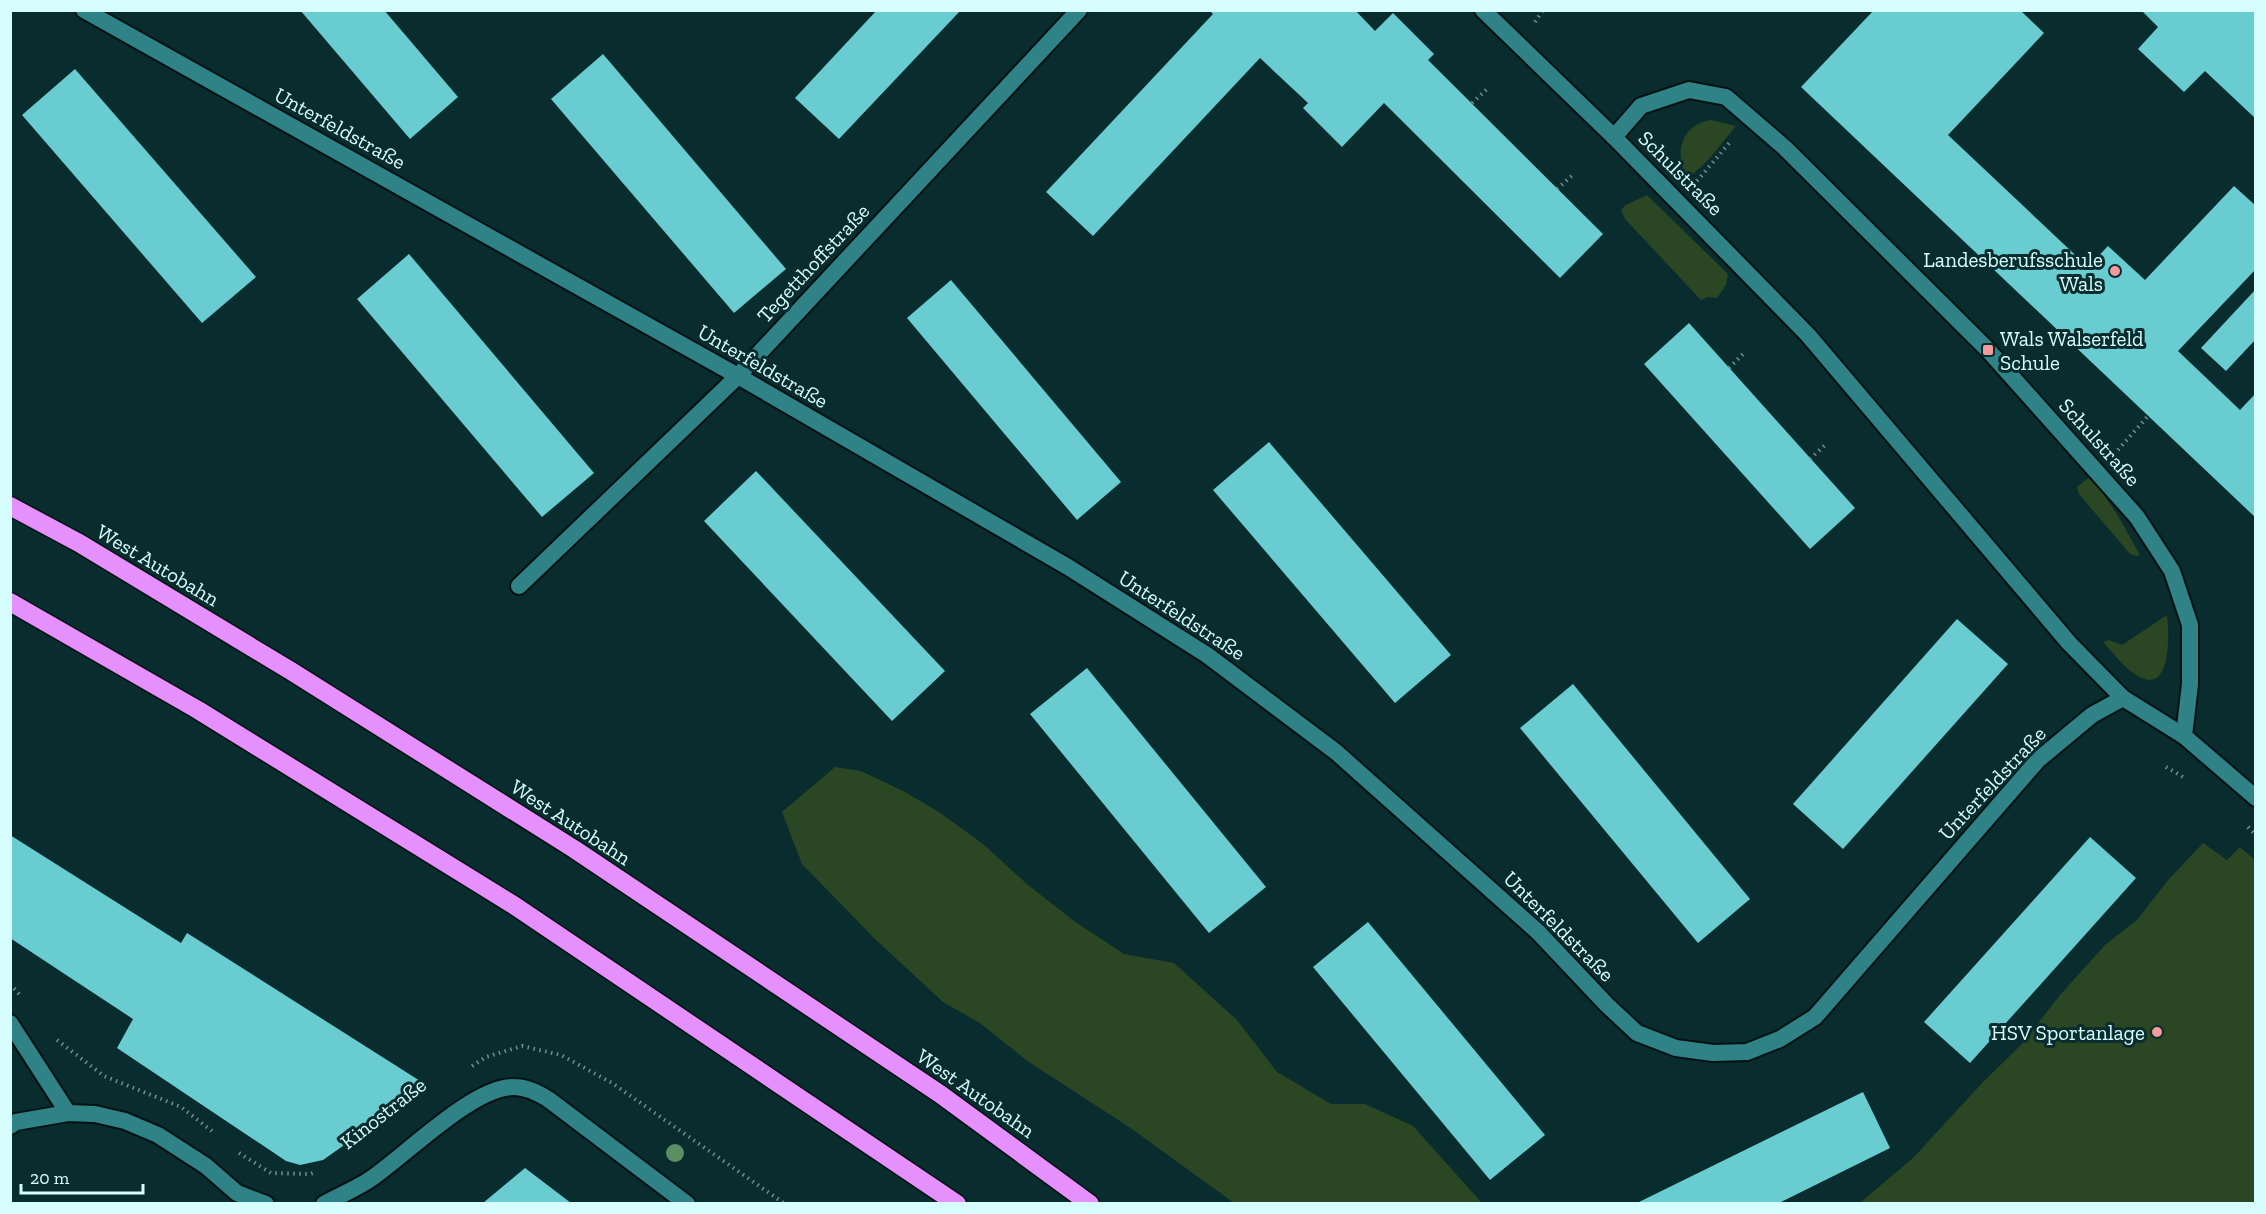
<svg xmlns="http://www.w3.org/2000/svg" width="2266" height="1214" font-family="'Zilla Slab',serif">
<rect width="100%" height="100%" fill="#092d2e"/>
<!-- green -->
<path fill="#2a4622" d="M1711 120 1736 126 1709 159 1688 179C1673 155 1681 124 1711 120Z
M1647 195 1728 274 1726 285 1717 298 1708 297 1701 300 1625 219 1621 210 1626 205Z
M2091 476 2117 514 2140 555 2136 556 2130 554 2079 494 2077 487Z
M2167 615C2169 630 2172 691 2142 678 2127 672 2114 654 2103 642L2109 640 2122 645Z
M835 767 861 771 905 792 939 812 983 844 1028 885 1074 921 1124 954 1174 963 1237 1020 1277 1072 1331 1104H1365L1413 1126 1482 1203H1234L1132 1129 1026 1060 980 1023 943 1002 875 939 802 864 782 812Z
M2203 843 2227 860 2240 847 2255 860V1203H1860L1914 1157 1983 1082 2021 1045 2060 995 2105 945 2137 920 2169 879Z"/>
<!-- building -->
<path fill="#69ccd0" d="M300 10H384L458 97 410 139Z
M877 10H961L839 139 795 98Z
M1209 10H1355L1375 31 1393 13 1434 54 1428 60 1603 234 1560 278 1384 103 1342 147 1303 108 1308 103 1260 58 1093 236 1046 192 1213 14Z
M1874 10H2020L2044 33 1948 135 2088 267 2108 246 2145 280 2234 186 2256 206V269L2178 351 2240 410 2256 393V518L1801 87Z
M2141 10H2256V119L2205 71 2184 92 2138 49 2158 27Z
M603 54 786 269 734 313 551 99Z
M75 69 256 277 202 323 22 115Z
M409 254 594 473 542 517 357 299Z
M951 280 1121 482 1077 520 907 318Z
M2256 289V339L2226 371 2201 348Z
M1689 323 1855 508 1810 549 1644 364Z
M1269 442 1451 655 1395 703 1213 490Z
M756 471 945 671 892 721 704 521Z
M1957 619 2008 664 1843 849 1793 804Z
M1087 668 1266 887 1209 933 1030 714Z
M1573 684 1750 899 1698 943 1520 728Z
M10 835 181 943 187 933 428 1086 323 1160 300 1165 286 1161 117 1048 133 1019 10 938Z
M2090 837 2136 878 1970 1063 1924 1022Z
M1368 922 1545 1135 1490 1180 1313 967Z
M1863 1092 1890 1148 1779 1203H1637Z
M525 1168 571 1203H483Z"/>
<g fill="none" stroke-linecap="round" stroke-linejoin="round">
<!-- service casing -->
<g stroke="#051213" stroke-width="20">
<path id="service" d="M10 1023 68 1113"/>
</g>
<!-- minor casing -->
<g stroke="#051213" stroke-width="20">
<path id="minor" d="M84 10 738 376 1068 567 1207 655 1336 752 1538 932 1607 1005 1637 1033 1676 1048 1713 1053 1747 1052 1780 1039 1815 1017 2038 760 2092 715 2123 698
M1614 137 1641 106 1689 90 1726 97 1785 148 1988 350 2137 517 2172 571 2190 625V684L2184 736
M519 586 738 376 1079 10
M10 1126 16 1122 68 1113 95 1114 125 1121 158 1135 206 1166 237 1193 266 1204
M324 1204C340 1195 358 1188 372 1178 407 1154 474 1086 514 1087 527 1087 538 1093 548 1099L687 1204"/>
</g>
<!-- tertiary casing -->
<g stroke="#051213" stroke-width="20">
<path id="tertiary" d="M1483 10 1614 137 1808 335 2069 643 2123 698 2184 736 2256 798"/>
</g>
<!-- motorway casing -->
<g stroke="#051213" stroke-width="21">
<path id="motorway" d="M10 506 79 543 291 671 574 849 940 1094 1090 1204
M10 602 198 710 515 906 957 1204"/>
</g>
<!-- path -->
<path stroke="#6b9091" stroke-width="4" stroke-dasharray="1.5 4.5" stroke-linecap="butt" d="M1535 22 1543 10
M1472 103 1487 89
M1697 181 1731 141
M1557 189 1574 174
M1729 368 1743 354
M2118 450 2148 416
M1810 459 1825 445
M2166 767 2183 777
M2248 827 2256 835
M10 984 20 995
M57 1040 104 1076 181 1107 212 1131
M472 1066 486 1057 522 1046 561 1055 612 1083 785 1204
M239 1153 271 1173 310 1174 316 1172"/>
<!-- service -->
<use href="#service" stroke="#2f8286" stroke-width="16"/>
<!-- minor -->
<use href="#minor" stroke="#2f8286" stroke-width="16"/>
<!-- tertiary -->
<use href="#tertiary" stroke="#2f8286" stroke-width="16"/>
<!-- motorway -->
<use href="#motorway" stroke="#e590fc" stroke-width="18"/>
</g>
<!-- trees -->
<circle fill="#5c8e63" cx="675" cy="1153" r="9"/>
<!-- markers -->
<g fill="#f59b9c" stroke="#092d2e" stroke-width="2">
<circle cx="2115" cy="271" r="6"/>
<rect x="1982" y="344" width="12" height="12" rx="3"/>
<circle cx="2157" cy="1032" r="6"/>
</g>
<g text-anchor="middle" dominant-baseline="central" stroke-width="6" stroke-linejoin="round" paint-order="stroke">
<!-- street labels -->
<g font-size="21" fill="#d7feff" stroke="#092d2e">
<text transform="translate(340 128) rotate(29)">Unterfeldstraße</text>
<text transform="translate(1681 173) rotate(45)">Schulstraße</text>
<text transform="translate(813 263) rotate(-47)">Tegetthoffstraße</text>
<text transform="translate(763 366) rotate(30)">Unterfeldstraße</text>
<text transform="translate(2100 442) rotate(48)">Schulstraße</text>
<text transform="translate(158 565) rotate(31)">West Autobahn</text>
<text transform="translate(1182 615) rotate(33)">Unterfeldstraße</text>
<text transform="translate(1992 783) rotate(-47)">Unterfeldstraße</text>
<text transform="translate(571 822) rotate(33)">West Autobahn</text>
<text transform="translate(1559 926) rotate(45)">Unterfeldstraße</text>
<text transform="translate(976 1093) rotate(35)">West Autobahn</text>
<text transform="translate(383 1113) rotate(-38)">Kinostraße</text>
</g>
<!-- poi labels -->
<g font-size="21" fill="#d7feff" stroke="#092d2e" text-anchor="end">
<text x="2103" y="259">Landesberufsschule<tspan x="2103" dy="24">Wals</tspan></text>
<text x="2000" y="338" text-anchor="start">Wals Walserfeld<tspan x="2000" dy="24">Schule</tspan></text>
<text x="2145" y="1032">HSV Sportanlage</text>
</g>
</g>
<!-- border -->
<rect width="2266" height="1214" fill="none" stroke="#d7feff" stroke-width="24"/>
<!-- scale -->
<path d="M21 1184v9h122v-9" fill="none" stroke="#d7feff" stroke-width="3"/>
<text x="30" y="1184" font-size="18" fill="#d7feff" stroke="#092d2e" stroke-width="4.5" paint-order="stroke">20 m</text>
</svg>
